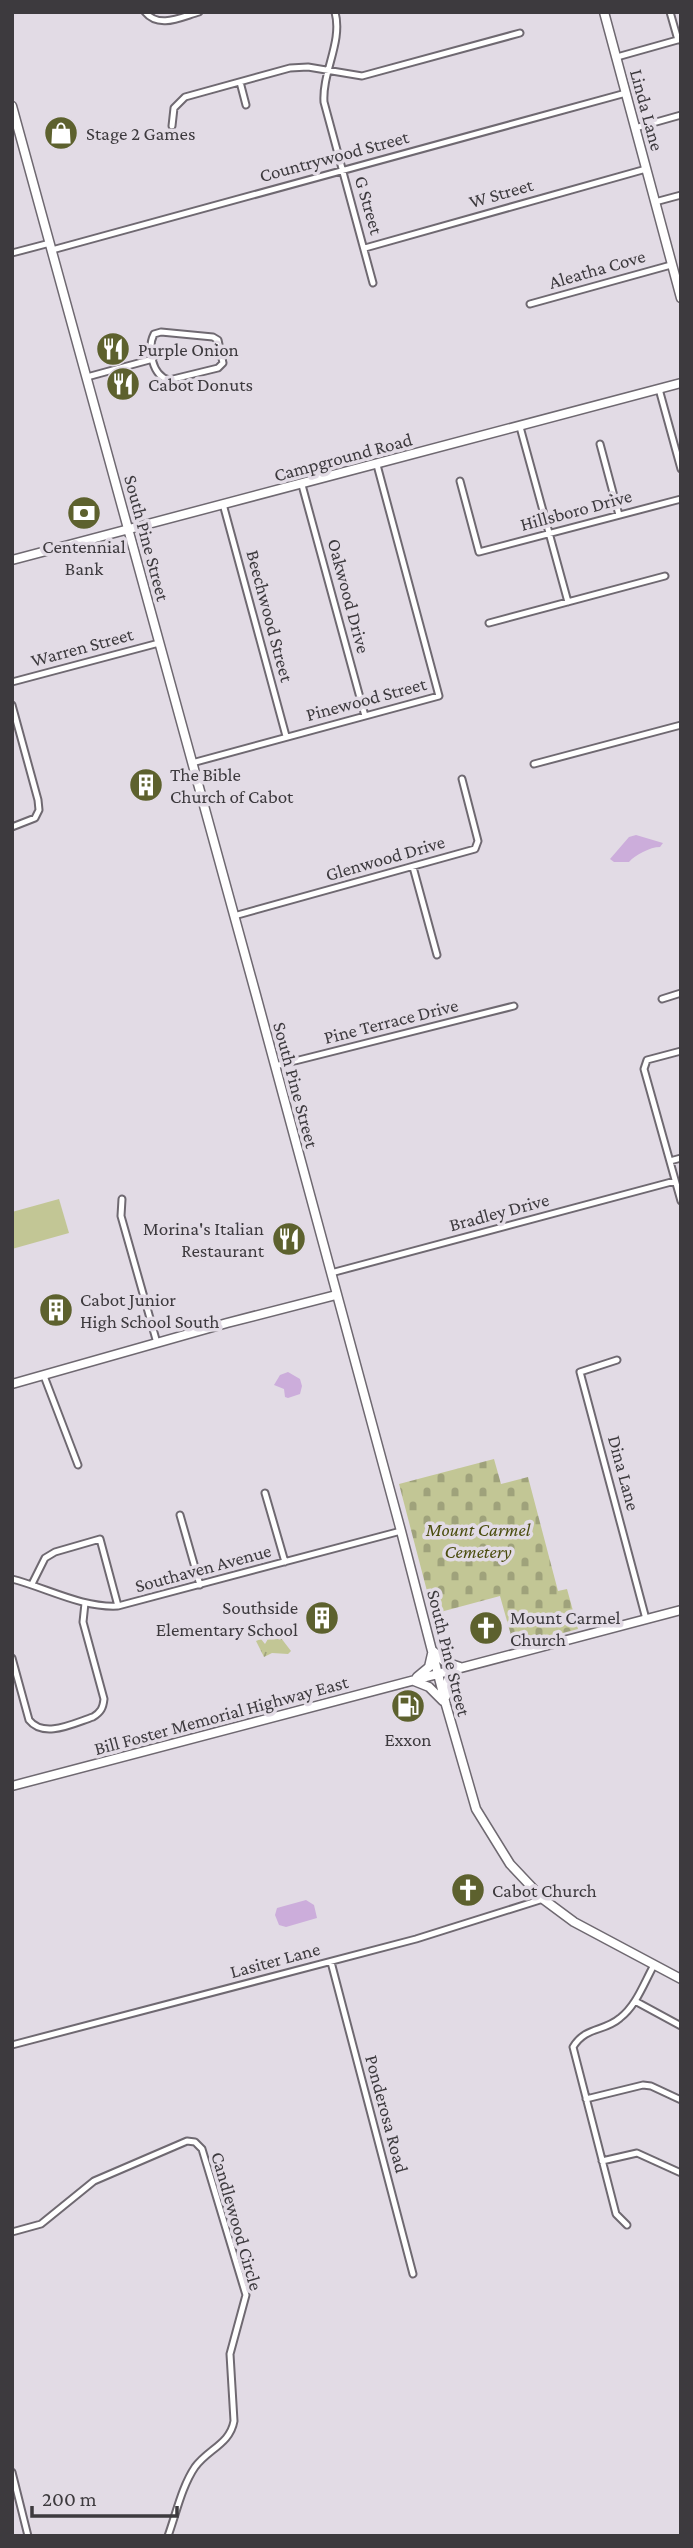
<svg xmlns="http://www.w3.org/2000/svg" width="693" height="2548" font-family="'Crimson Pro',serif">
<defs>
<pattern id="grass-tufts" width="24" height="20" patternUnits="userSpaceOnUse" patternTransform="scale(1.75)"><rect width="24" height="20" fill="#c2c695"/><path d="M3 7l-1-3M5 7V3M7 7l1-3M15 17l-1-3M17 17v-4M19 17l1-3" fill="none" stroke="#9fa27b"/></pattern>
<pattern id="cemetery-stones" width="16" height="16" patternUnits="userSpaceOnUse" patternTransform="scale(1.75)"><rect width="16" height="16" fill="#c2c695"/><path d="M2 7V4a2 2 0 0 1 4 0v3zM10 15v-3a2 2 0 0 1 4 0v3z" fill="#9fa27b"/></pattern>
</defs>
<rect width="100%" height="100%" fill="#e2dbe5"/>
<!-- grass -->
<path fill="url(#grass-tufts)" d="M272 1632 281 1638 291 1651 288 1654 272 1653 264 1657 256 1641 261 1639 265 1644Z"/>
<!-- cemetery -->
<path fill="url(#cemetery-stones)" d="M494 1459 501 1484 528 1477 558 1591 567 1589 578 1629 514 1646 500 1596 433 1614 399 1484Z"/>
<!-- pitch -->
<path fill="#c2c695" d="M59 1199 69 1233 12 1249V1212Z"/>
<!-- water -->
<path fill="#ccaddb" d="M636 835 663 843 660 847C650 847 635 855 629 862H614L610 859 629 837Z
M288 1372 300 1379 302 1386 300 1394 288 1398 285 1397 284 1389 274 1385 280 1375Z
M306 1900 314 1905 317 1918 286 1927 279 1925 275 1915 277 1908Z"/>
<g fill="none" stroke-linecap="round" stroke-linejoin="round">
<!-- street casing -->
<g stroke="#6f6971" stroke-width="9">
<path id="street" d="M145 12C159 29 181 17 199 12
M335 12C343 42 322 72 324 102L373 283
M670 12 678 40
M617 57 681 39
M240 82 246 105
M172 126 174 108 185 97 290 68 308 67 362 76 520 33
M635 128 681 115
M655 202 681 195
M365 248 646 169
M52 250 626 93
M12 253 50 243
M530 304 671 265
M161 332 213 337 218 340 223 363 218 368 169 380C152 376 147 348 154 334Z
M87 377 153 359
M659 389 681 469
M520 427 568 602
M600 444 619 515
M460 481 479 552 681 499
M302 485 365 716
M223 504 286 736
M489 623 665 576
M12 682 159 643
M12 705 38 800 39 810 35 818 12 827
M192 763 439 696 377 465
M534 764 681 725
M413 867 437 955
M234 916 475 849 478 841 462 779
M662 999 681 993
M681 1051 647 1060 644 1069 681 1201
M275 1066 514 1006
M670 1161 681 1158
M122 1199 121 1216 157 1343
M331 1273 675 1181
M617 1360 580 1372 646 1619
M44 1376 78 1465
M265 1493 285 1562
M180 1515 200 1585
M12 1579C47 1588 82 1608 118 1606L401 1531
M32 1584 45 1558 55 1552 100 1539 118 1606
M12 1658 29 1720C44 1739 74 1723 93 1717 101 1712 103 1708 104 1699L83 1622 85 1603
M331 1962 413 2274
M635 2001 681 2026
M12 2045 416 1939 543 1899
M586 2099 643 2085 651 2086 681 2100
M602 2161 637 2153 681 2173
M627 2225 616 2214 573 2047C586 2026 604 2032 620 2018 636 2006 644 1983 654 1965
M12 2232 41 2224 94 2181 187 2141 195 2142 202 2149 246 2295 230 2354 234 2421C230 2444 208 2449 195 2467 182 2486 176 2514 168 2536
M12 2472 28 2536"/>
</g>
<!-- secondary casing -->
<g stroke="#6f6971" stroke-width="11">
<path id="secondary" d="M604 12 681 298
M12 106 256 995 401 1531 446 1705 476 1809 510 1864 543 1899 574 1922 681 1979
M12 560 681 383
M12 1384 227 1323 336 1295
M433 1651 445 1662 460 1667
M417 1677 429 1667 432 1654
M414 1681 429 1687 443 1701
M446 1696 448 1680 457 1671
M12 1786 681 1610"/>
</g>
<!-- street -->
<use href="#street" stroke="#fff" stroke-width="5"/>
<!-- secondary -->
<use href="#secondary" stroke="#fff" stroke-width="8"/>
</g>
<!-- icons -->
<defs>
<g id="shop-disc" transform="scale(1.75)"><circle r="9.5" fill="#5d612e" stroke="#e2dbe5"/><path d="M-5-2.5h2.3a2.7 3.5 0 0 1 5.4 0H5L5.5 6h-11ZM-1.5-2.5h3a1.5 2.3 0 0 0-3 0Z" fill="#fff"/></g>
<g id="restaurant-disc" transform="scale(1.75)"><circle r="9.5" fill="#5d612e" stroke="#e2dbe5"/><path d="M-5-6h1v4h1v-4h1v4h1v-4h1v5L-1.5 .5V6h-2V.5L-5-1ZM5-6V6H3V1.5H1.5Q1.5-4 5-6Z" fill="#fff"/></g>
<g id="bank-disc" transform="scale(1.75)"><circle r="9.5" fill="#5d612e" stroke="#e2dbe5"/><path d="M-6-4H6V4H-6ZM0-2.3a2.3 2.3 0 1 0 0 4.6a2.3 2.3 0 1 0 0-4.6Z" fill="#fff"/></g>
<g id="building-disc" transform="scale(1.75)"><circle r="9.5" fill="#5d612e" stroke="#e2dbe5"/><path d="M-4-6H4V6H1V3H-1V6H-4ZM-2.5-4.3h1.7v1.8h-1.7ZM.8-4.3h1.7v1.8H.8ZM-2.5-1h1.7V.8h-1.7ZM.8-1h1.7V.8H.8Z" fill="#fff"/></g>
<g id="church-disc" transform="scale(1.75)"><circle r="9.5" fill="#5d612e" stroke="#e2dbe5"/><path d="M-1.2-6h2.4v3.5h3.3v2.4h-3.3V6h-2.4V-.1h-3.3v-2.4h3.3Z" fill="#fff"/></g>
<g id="fuel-disc" transform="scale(1.75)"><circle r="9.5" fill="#5d612e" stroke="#e2dbe5"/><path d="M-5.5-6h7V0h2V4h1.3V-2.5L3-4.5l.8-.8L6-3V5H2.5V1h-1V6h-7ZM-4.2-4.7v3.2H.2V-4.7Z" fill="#fff"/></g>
</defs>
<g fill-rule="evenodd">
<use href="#shop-disc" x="61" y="133"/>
<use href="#restaurant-disc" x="113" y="349"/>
<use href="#restaurant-disc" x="123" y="384"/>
<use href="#bank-disc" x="84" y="513"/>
<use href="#building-disc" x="146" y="785"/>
<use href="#restaurant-disc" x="289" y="1239"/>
<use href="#building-disc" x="56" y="1310"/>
<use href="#building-disc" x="322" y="1618"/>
<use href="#church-disc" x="486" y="1628"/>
<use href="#fuel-disc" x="408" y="1706"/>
<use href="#church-disc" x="468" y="1890"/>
</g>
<g text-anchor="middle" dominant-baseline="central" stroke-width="7" stroke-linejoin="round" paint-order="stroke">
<!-- street labels -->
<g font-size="19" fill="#3d3a3e" stroke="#e2dbe5">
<text transform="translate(647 110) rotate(75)">Linda Lane</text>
<text transform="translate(334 156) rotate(-15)">Countrywood Street</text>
<text transform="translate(501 193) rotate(-16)">W Street</text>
<text transform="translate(369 205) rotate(74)">G Street</text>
<text transform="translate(597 269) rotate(-16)">Aleatha Cove</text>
<text transform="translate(343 457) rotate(-15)">Campground Road</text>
<text transform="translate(576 510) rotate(-15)">Hillsboro Drive</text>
<text transform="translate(147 538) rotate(75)">South Pine Street</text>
<text transform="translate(349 596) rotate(75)">Oakwood Drive</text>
<text transform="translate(270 616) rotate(75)">Beechwood Street</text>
<text transform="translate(82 647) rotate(-15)">Warren Street</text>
<text transform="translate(366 699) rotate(-15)">Pinewood Street</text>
<text transform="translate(385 858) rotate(-16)">Glenwood Drive</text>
<text transform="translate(391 1021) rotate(-14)">Pine Terrace Drive</text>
<text transform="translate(296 1085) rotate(75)">South Pine Street</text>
<text transform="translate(499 1212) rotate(-15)">Bradley Drive</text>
<text transform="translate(624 1473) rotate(75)">Dina Lane</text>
<text transform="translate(203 1568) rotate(-15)">Southaven Avenue</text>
<text transform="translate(449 1653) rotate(76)">South Pine Street</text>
<text transform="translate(221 1715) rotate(-15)">Bill Foster Memorial Highway East</text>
<text transform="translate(275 1960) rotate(-15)">Lasiter Lane</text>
<text transform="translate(387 2114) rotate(75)">Ponderosa Road</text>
<text transform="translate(237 2221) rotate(74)">Candlewood Circle</text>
</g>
<!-- poi labels -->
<g font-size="19" fill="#3d3a3e" stroke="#e2dbe5" text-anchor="start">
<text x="86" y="133">Stage 2 Games</text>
<text x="138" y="349">Purple Onion</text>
<text x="148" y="384">Cabot Donuts</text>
<text x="84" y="546" text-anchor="middle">Centennial<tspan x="84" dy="22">Bank</tspan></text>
<text x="170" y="774">The Bible<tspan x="170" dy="22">Church of Cabot</tspan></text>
<text x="264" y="1228" text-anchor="end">Morina's Italian<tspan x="264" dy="22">Restaurant</tspan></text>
<text x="80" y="1299">Cabot Junior<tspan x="80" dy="22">High School South</tspan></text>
<text x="298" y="1607" text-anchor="end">Southside<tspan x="298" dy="22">Elementary School</tspan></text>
<text x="510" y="1617">Mount Carmel<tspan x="510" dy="22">Church</tspan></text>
<text x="408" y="1739" text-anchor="middle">Exxon</text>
<text x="492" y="1890">Cabot Church</text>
</g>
<!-- park labels -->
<g font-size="19" font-style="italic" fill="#4b4d0f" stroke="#e2dbe5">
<text x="478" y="1529">Mount Carmel<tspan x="478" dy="22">Cemetery</tspan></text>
</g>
</g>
<!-- border -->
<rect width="693" height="2548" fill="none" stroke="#3d3a3e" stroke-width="28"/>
<!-- scale -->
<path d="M32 2506v10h145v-10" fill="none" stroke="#3d3a3e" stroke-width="3.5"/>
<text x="42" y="2506" font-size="21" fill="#3d3a3e" stroke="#e2dbe5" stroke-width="5" paint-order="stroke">200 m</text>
</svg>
